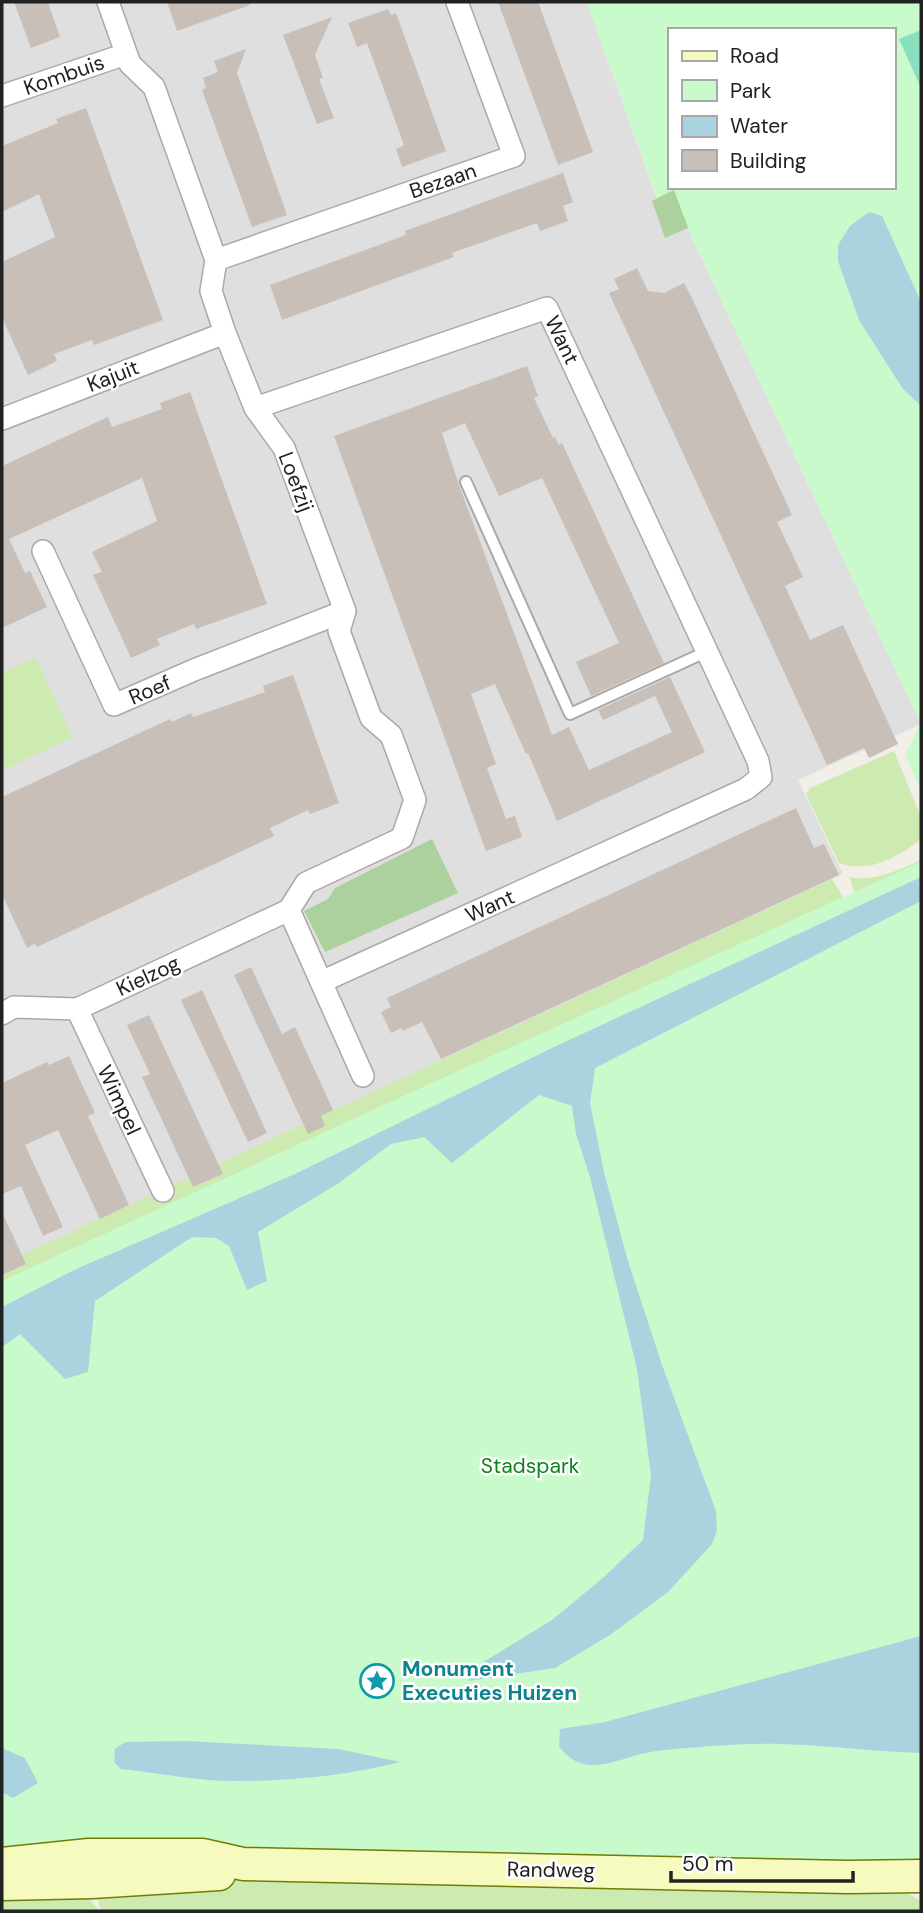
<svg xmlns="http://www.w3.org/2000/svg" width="923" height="1913" font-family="'DM Sans',sans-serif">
<rect width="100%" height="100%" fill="#f2efe9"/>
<!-- residential -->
<path fill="#e0dfdf" d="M2 2H587L656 197 674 189 692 238 921 724 798 780 843 874 373 1095 2 1282Z"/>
<!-- grass -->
<path fill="#cdebb0" d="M35 657 73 737 2 771V673Z
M894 751 921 817V839C899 857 868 874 839 863L806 794 810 788Z
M921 860V877L860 906 849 877C875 882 898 870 921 860Z
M832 879 851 910 2 1307V1264Z
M257 1874 461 1879 537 1888 897 1887 921 1901V1911H2V1891L86 1888 90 1900 100 1911 96 1886H186Z"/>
<!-- forest -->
<path fill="#add19e" d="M674 189 771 192 665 238 652 201Z
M432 839 458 893 325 952 304 911 328 899 335 888Z"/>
<!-- park -->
<path fill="#c8facc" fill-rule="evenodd" d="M587 2H921V791L905 754 921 724 692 238 674 190 657 198ZM669 30H893V187H669Z
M921 862V1863L2 1858V1281L425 1086Z"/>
<!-- pitch -->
<path fill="#88e0be" d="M921 30V88L899 39Z"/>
<!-- water -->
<path fill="#aad3df" d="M869 212 882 216 921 302V406L903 389 859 320 838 261V245L850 226Z
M921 877V901L595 1068 590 1103 604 1172 627 1258 662 1365 716 1511 717 1531 712 1544 668 1592 610 1635 555 1668 469 1681V1671L552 1620 604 1577 643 1540 651 1475 637 1369 590 1177 576 1134 572 1106 539 1095 452 1163 424 1137 391 1144 339 1183 258 1232 267 1281 247 1290 229 1246 216 1238 192 1237 95 1301 88 1372 65 1379 20 1334 2 1347V1307L74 1270 295 1174 552 1048Z
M921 1636V1753C874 1752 828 1745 781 1744 740 1743 698 1747 657 1751 623 1754 586 1784 559 1746L560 1729 605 1722Z
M2 1735 4 1749 25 1758 38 1783 13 1798 2 1792Z
M186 1741 338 1749 400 1762C345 1776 290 1781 234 1781 197 1781 158 1773 121 1769L114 1762 115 1749 125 1742Z"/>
<!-- building -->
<path fill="#c7bfb8" d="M14 2H48L60 37 31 48Z
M167 2H250V5L177 31Z
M498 2H538L593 152 558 165Z
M388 9 391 15 396 13 446 151 402 167 396 149 404 145 367 43 357 47 348 23Z
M332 17 315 55 323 78 319 79 334 118 317 124 283 35Z
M246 49 237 73 287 215 252 227 202 90 206 88 203 78 218 72 214 61Z
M86 108 163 320 94 345 92 340 54 354 57 361 28 375 2 317V262L55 237 39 194 2 212V146L58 123 56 119Z
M563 173 573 202 563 206 568 221 540 231 537 223 452 253 454 257 282 320 270 285 406 235 405 231Z
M637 268 648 291 664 293 684 283 691 296 792 515 777 522 803 577 785 586 810 640 843 625 898 744 869 758 864 748 827 765 609 293 619 289 614 279Z
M527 366 538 396 534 398 553 438 555 437 559 445 562 443 664 663 591 696 576 662 619 643 542 478 499 496 465 423 442 433 459 485 552 735 569 727 589 770 672 732 655 696 603 720 598 710 670 677 705 752 557 821 528 753 526 754 495 684 471 694 496 764 487 768 506 819 515 816 522 837 486 851 334 436Z
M190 392 267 604 196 629 194 624 157 639 160 645 131 658 93 575 102 572 92 552 157 521 142 478 9 539 25 573 30 571 47 607 2 628V466L108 417 112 427 162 409 160 403Z
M293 675 339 803 310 814 308 810 270 828 274 836 37 947 35 944 27 948 2 894V797L170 719 172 722 191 713 193 717 265 692 263 686Z
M796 808 814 848 824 844 839 875 441 1059 422 1022 403 1031 401 1028 391 1033 381 1012 391 1007 387 998Z
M251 967 282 1034 295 1027 333 1110 321 1116 325 1126 308 1134 234 975Z
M202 990 267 1133 248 1142 181 1000Z
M149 1015 223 1174 193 1187 142 1077 150 1074 127 1025Z
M69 1056 95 1113 88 1116 129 1205 100 1219 58 1130 25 1145 63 1227 43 1236 21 1186 2 1194V1083L47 1062 49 1065Z
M2 1212 26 1264 2 1275Z"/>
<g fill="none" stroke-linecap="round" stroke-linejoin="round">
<!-- lane casing -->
<g stroke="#a9a9a9" stroke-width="14">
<path id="lane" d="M466 482 570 714 708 651"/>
</g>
<!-- street casing -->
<g stroke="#a9a9a9" stroke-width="24">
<path id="street" d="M108 2 130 64 154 87 216 260 211 291 225 333 255 408 284 448 345 611 339 631 371 718 391 735 415 800 402 838 306 883 289 910
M2 96 126 54
M216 260 514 156 457 2
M255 408 547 308 758 761 761 777 746 789 321 982
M2 419 225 333
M43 551 114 705 194 670 345 611
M289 910 363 1076
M77 1009 163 1191
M2 1014 14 1007 77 1009 289 910"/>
</g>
<!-- secondary casing -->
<g stroke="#707d05" stroke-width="35">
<path id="secondary" d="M2 1864 89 1855H203L243 1864 848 1877 921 1876
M2 1884 92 1882 219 1874"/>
</g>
<!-- lane -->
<use href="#lane" stroke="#fff" stroke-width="10"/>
<!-- street -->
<use href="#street" stroke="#fff" stroke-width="21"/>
<!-- secondary -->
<use href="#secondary" stroke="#f7fabf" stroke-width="32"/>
</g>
<!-- icons -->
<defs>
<g id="sight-ring" transform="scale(1.75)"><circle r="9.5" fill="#fff" stroke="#0f9aa8" stroke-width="1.5"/><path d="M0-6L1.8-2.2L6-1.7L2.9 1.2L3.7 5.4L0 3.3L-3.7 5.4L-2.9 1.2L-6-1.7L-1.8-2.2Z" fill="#0f9aa8"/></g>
</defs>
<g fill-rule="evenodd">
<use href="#sight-ring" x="377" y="1681"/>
</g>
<g text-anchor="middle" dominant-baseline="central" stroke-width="5" stroke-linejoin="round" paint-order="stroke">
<!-- street labels -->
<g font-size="21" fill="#222" stroke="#fff">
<text transform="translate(64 75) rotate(-19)">Kombuis</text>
<text transform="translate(443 181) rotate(-19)">Bezaan</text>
<text transform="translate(562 340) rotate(64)">Want</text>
<text transform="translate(113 376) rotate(-21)">Kajuit</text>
<text transform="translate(296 482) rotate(69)">Loefzij</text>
<text transform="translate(150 690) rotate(-23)">Roef</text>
<text transform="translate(490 906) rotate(-24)">Want</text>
<text transform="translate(148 976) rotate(-25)">Kielzog</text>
<text transform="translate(119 1100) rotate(65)">Wimpel</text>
<text transform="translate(551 1870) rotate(1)">Randweg</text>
</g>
<!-- park labels -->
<g font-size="21" fill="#0c8416" stroke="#fff">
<text x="530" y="1466">Stadspark</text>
</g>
<!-- culture labels -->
<g font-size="21" font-weight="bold" fill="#0d838f" stroke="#fff" text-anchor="start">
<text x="402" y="1669">Monument<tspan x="402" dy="24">Executies Huizen</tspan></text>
</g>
</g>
<!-- border -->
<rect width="923" height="1913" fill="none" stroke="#222222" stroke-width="7"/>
<!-- legend -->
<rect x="668" y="28" width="228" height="161" fill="#ffffff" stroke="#a7a7a7" stroke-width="2"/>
<rect x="682" y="51" width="35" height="10" fill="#f7fabf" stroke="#a7a7a7" stroke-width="2"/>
<text x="730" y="63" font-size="21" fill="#222222">Road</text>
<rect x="682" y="80" width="35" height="21" fill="#c8facc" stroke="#a7a7a7" stroke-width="2"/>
<text x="730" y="98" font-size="21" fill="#222222">Park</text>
<rect x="682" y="116" width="35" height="21" fill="#aad3df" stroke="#a7a7a7" stroke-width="2"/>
<text x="730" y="133" font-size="21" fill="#222222">Water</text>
<rect x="682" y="150" width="35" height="21" fill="#c7bfb8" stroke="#a7a7a7" stroke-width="2"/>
<text x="730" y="168" font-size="21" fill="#222222">Building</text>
<!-- scale -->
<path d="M671 1871v10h182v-10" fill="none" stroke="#222222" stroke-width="3.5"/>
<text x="682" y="1871" font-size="21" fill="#222222" stroke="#ffffff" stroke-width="5" paint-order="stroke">50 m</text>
</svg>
